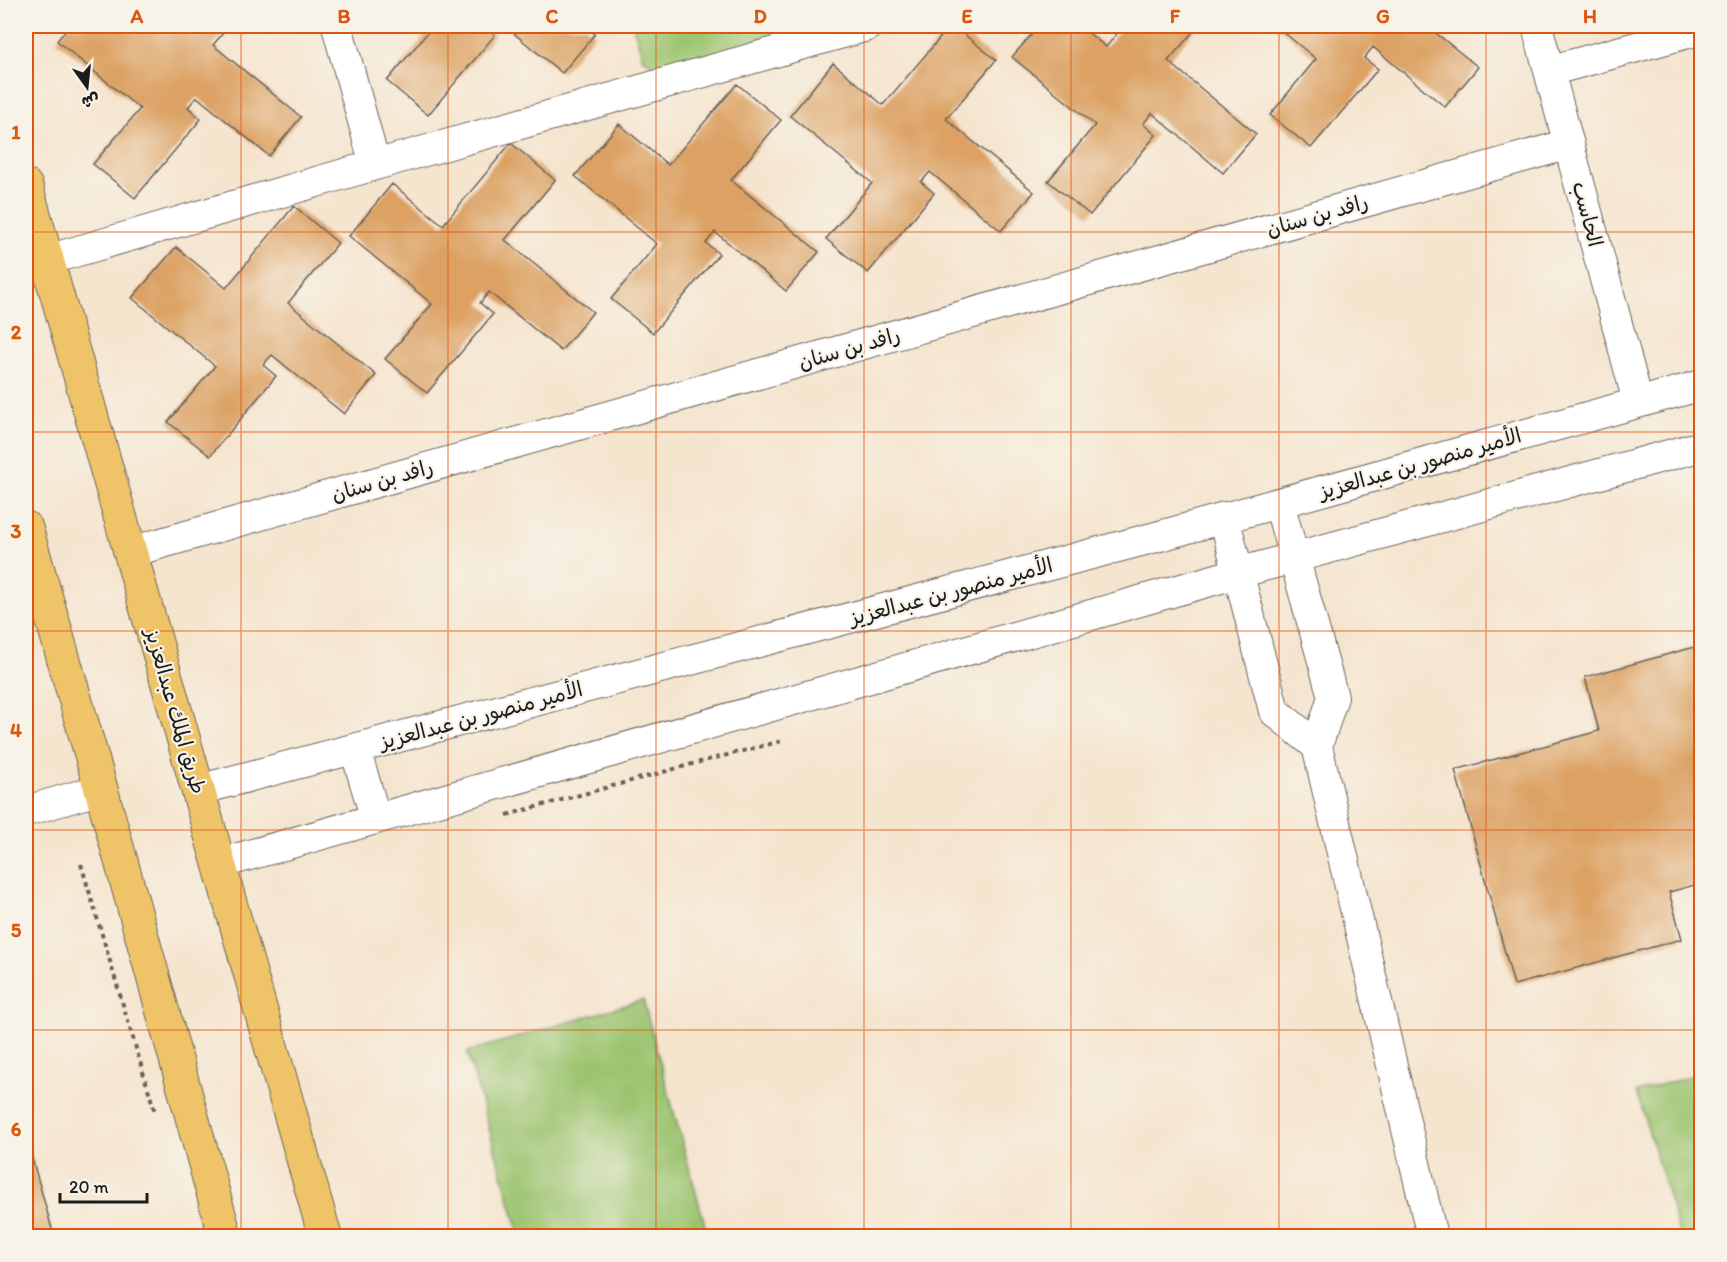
<svg xmlns="http://www.w3.org/2000/svg" width="1727" height="1262" font-family="Itim,'Playpen Sans Arabic',sans-serif">
<rect width="100%" height="100%" fill="#f7f3e8"/>
<filter id="ink" filterUnits="userSpaceOnUse"><feTurbulence type="fractalNoise" baseFrequency=".0167" numOctaves="2"/><feDisplacementMap in="SourceGraphic" scale="12" xChannelSelector="R" yChannelSelector="G"/><feConvolveMatrix kernelMatrix="1 2 1 2 8 2 1 2 1" color-interpolation-filters="sRGB"/></filter>
<filter id="wash" filterUnits="userSpaceOnUse"><feTurbulence type="fractalNoise" baseFrequency=".008" numOctaves="4" result="noise"/><feDisplacementMap in="SourceGraphic" scale="24" xChannelSelector="R" yChannelSelector="G"/><feGaussianBlur stdDeviation="1.35" result="paint"/><feColorMatrix in="noise" values="0 0 0 0 0 0 0 0 0 0 0 0 0 0 0 0 0 1.4 0 .05"/><feComposite in="paint" operator="in"/></filter>
<g filter="url(#wash)">
<rect width="100%" height="100%" fill="#f5e4ce"/>
<!-- green -->
<path fill="#9cc470" stroke="#5c7046" stroke-width="1.5" d="M633 26H786L792 30 784 36 662 70 643 59Z
M643 1000 708 1236H520L467 1052Z
M1701 1073V1236H1680L1637 1092Z"/>
<g id="blocks">
<!-- building -->
<path fill="#dca163" d="M69 26H145L151 30 154 26H229L213 45 301 117 269 156 197 97 188 107 201 119 135 198 93 164 140 109 57 41Z
M433 26H483L495 35 428 115 387 81Z
M505 26H584L595 34 562 73Z
M950 26H954L996 60 946 119 1034 192 1001 231 930 172 921 182 934 193 868 273 826 239 872 183 790 116 833 63 883 105Z
M1039 26H1080L1106 47 1123 26H1198L1168 61 1256 134 1223 173 1152 113 1143 124 1156 135 1090 215 1048 181 1095 125 1012 57Z
M1276 26H1427L1478 67 1445 107 1373 47 1364 58 1378 69 1311 148 1270 115 1316 59Z
M737 84 781 120 731 180 819 252 786 291 715 232 706 243 719 254 653 333 611 299 657 244 575 176 619 124 668 165Z
M511 143 555 180 505 240 593 312 561 351 489 292 480 303 493 314 427 393 385 359 432 304 349 236 392 184 443 225Z
M294 206 338 243 288 303 376 375 344 414 272 355 263 365 276 376 210 456 168 422 215 366 132 298 176 247 226 288Z
M1702 645V883L1669 892 1682 939 1514 985 1455 770 1599 731 1585 677Z
M26 1137 54 1236H26Z"/>
</g>
</g>
<g filter="url(#ink)">
<use href="#blocks" fill-opacity="0" stroke="#68625a" stroke-width="1.5"/>
<g fill="none" stroke-linecap="round" stroke-linejoin="round">
<!-- minor casing -->
<g stroke="#68625a" stroke-width="32">
<path id="minor" d="M337 26 375 165
M1537 26 1638 402
M1549 71 1702 29
M47 260 375 165 867 26
M1224 517 1274 711 1317 746 1333 697 1279 503
M130 552 1569 144
M1317 746 1432 1236
M355 749 376 819
M198 790 1156 537 1702 385
M26 811 101 789
M218 864 1238 573 1702 446"/>
</g>
<!-- major casing -->
<g stroke="#68625a" stroke-width="35">
<path id="major" d="M26 186 325 1236
M26 528 101 789 225 1236"/>
</g>
<!-- path -->
<path stroke="#68625a" stroke-width="4" stroke-dasharray="4.5 4.5" stroke-linecap="butt" d="M507 815 696 763 782 741
M81 864 155 1112"/>
<!-- minor -->
<use href="#minor" stroke="#fff" stroke-width="30"/>
<!-- major -->
<use href="#major" stroke="#efc469" stroke-width="33"/>
</g>
</g>
<!-- grid -->
<path fill="none" stroke="#de560d" stroke-width="1.5" stroke-opacity="0.55" d="M241 26V1236M448 26V1236M656 26V1236M864 26V1236M1071 26V1236M1279 26V1236M1486 26V1236M26 232H1702M26 432H1702M26 631H1702M26 830H1702M26 1030H1702"/>
<g text-anchor="middle" dominant-baseline="central" stroke-width="4.5" stroke-linejoin="round" paint-order="stroke">
<!-- street labels -->
<g font-size="21" fill="#1c1c1c" stroke="#f7f3e8">
<text transform="translate(1588 214) rotate(75)">الحاسب</text>
<text transform="translate(1317 215) rotate(-16)">رافد بن سنان</text>
<text transform="translate(849 348) rotate(-16)">رافد بن سنان</text>
<text transform="translate(1420 463) rotate(-16)">الأمير منصور بن عبدالعزيز</text>
<text transform="translate(382 480) rotate(-16)">رافد بن سنان</text>
<text transform="translate(951 591) rotate(-15)">الأمير منصور بن عبدالعزيز</text>
<text transform="translate(176 711) rotate(74)">طريق الملك عبدالعزيز</text>
<text transform="translate(481 715) rotate(-15)">الأمير منصور بن عبدالعزيز</text>
</g>
</g>
<!-- margin -->
<rect width="1727" height="1262" fill="none" stroke="#f7f3e8" stroke-width="66"/>
<!-- north arrow -->
<g transform="translate(87 87) rotate(165)" stroke="#f7f3e8" stroke-width="4.5" paint-order="stroke">
<path d="M0-4.5L10 22L0 15L-10 22Z" fill="#1c1c1c"/>
<text y="-9" font-size="16" font-weight="bold" text-anchor="middle" fill="#1c1c1c">ش</text>
</g>
<!-- scale -->
<path d="M60 1193v9h87v-9" fill="none" stroke="#1c1c1c" stroke-width="3"/>
<text x="69" y="1193" font-size="18" fill="#1c1c1c" stroke="#f7f3e8" stroke-width="4.5" paint-order="stroke">20 m</text>
<rect x="33" y="33" width="1661" height="1196" fill="none" stroke="#de560d" stroke-width="2"/>
<g font-size="20" text-anchor="middle" font-weight="bold" fill="#de560d">
<text x="137" y="23">A</text>
<text x="344" y="23">B</text>
<text x="552" y="23">C</text>
<text x="760" y="23">D</text>
<text x="967" y="23">E</text>
<text x="1175" y="23">F</text>
<text x="1383" y="23">G</text>
<text x="1590" y="23">H</text>
<text x="16" y="139">1</text>
<text x="16" y="339">2</text>
<text x="16" y="538">3</text>
<text x="16" y="737">4</text>
<text x="16" y="937">5</text>
<text x="16" y="1136">6</text>
</g>
</svg>
